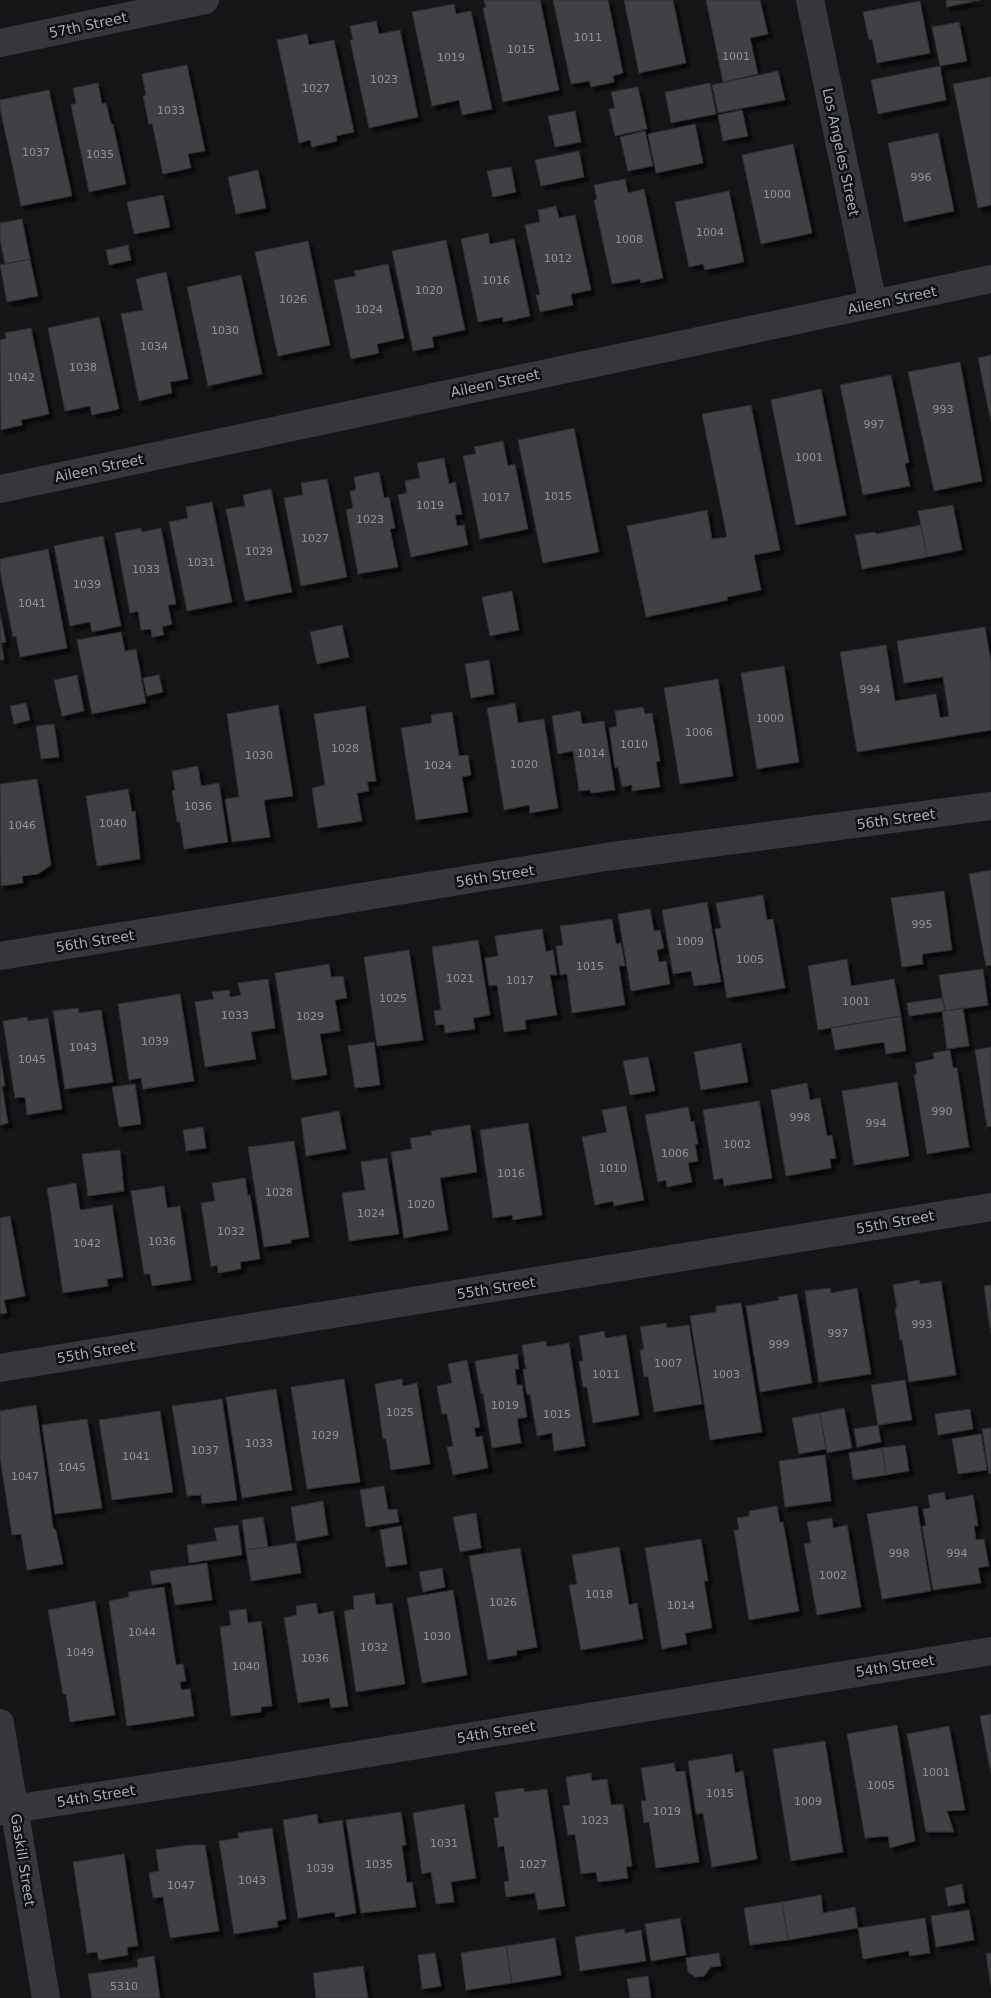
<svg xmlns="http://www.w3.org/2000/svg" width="991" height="1998" font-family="'DejaVu Sans',sans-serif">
<defs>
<filter id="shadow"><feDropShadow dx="4.5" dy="4.5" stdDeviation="1" flood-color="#0009"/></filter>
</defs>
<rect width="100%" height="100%" fill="#151517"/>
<!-- building -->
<path fill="#3f4045" stroke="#2f2f33" filter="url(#shadow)" d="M484 0H540L559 90 503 102 483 8 486 7Z
M553 0H608L623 73 613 76 614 82 591 87 589 81 571 84Z
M624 0H673L686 63 639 73Z
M706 0H760L768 34 750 38 758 74 723 82Z
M946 0H980L947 7Z
M920 1 930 53 877 63 872 39 869 40 863 12Z
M454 4 456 14 471 11 492 109 462 115 459 100 432 106 412 12Z
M376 21 379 34 400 30 418 117 369 128 350 40H353L350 26Z
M959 22 967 61 940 66 932 27Z
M307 34 309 45 334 40 354 132 336 136 337 141 312 147 310 140 299 143 277 40Z
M187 65 205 151 188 154 191 168 163 174 152 123 149 125 143 96 146 95 142 74Z
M940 66 946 100 878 114 871 80Z
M778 71 785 100 718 113 712 85Z
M991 77V205L978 208 953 84Z
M98 83 102 104 106 103 111 124H113L126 184 89 192 71 105 76 103 73 88Z
M710 83 716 114 671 123 665 92Z
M638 87 647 129 615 136 609 109 615 108 611 92Z
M49 90 72 196 21 206 0 108V100Z
M742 110 748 136 723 141 718 115Z
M575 111 581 142 555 147 548 116Z
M695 124 703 163 656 173 648 134Z
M645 131 653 166 628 171 620 137Z
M938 133 954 211 904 222 888 143Z
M793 144 812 233 761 244 742 155Z
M579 151 584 177 541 186 535 160Z
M511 167 516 192 493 197 487 171Z
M258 170 266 208 236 214 228 177Z
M625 179 628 193 644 189 663 278 641 283 640 279 612 284 594 200 597 199 594 185Z
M729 191 744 262 705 270 703 264 689 267 675 202Z
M163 195 170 227 134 234 127 202Z
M556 206 559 218 575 215 591 290 571 294 573 305 540 312 536 295H540L525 225 540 222 538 210Z
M22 219 30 259 5 264 0 240V223Z
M488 233 490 244 514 239 530 316 503 322V317L478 322 461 239Z
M446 240 465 330 432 337 434 347 413 351 392 251Z
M308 241 330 345 278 356 255 252Z
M128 245 131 260 109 265 106 250Z
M30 259 38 296 7 302 0 265Z
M388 264 404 338 377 344 379 353 351 359 334 280 356 276 354 271Z
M166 272 188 379 170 382 172 393 139 401 121 314 143 310 136 279Z
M241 275 262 374 208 386 187 287Z
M99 317 119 409 92 415 90 406 65 411 48 328Z
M31 328 49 414 21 420 22 425 1 430 0 340 6 338 5 333Z
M991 355V422L978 358Z
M960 362 982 481 934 491 908 372Z
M891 375 909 462 905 464 910 486 863 495 840 385Z
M821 389 846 515 796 525 771 400Z
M751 405 780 550 754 555 761 590 727 597 728 600 646 617 627 526 707 510 712 539 727 537 702 414Z
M574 428 599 552 543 563 518 440Z
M503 441 508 466 515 464 528 529 480 539 463 456 476 454 474 447Z
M444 458 449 484 455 482 462 514 455 515 457 526 464 525 468 545 411 557 398 495 407 493 405 481 420 478 417 463Z
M379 472 384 498 389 497 395 528 390 529 398 567 358 574 346 510 353 508 350 491 356 490 354 477Z
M327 479 347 577 301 586 284 498 303 495 301 483Z
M271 489 292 592 245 601 226 509 245 506 243 495Z
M212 502 232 602 187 611 169 522 188 518 186 507Z
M953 505 962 550 927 557 918 511Z
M921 525 927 557 862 569 855 535 875 532 876 534Z
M141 528 142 532 161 528 176 604 168 605 172 624 162 627 164 635 152 637 151 629 141 630 138 611 130 613 115 533Z
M103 536 121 626 92 632 90 622 70 626 54 546Z
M48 549 67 648 20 657 16 636 13 637 0 571V559Z
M512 591 519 630 490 636 482 597Z
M0 614 6 642 1 643 4 659 0 660Z
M342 625 349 657 317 664 310 632Z
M985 627 991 662V730L857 752 840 652 886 645 895 701 936 694 940 718 949 716 943 677 904 683 897 641Z
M121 632 125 651 136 649 146 703 92 714 77 640Z
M489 660 494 694 471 698 465 664Z
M784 666 799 762 757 769 741 673Z
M77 675 84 711 62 716 54 680Z
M159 675 163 692 147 696 143 678Z
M718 679 733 776 680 784 664 688Z
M26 703 30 720 14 724 10 706Z
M515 703 518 723 544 719 558 808 530 813 529 805 504 810 487 708Z
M278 705 293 796 264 800 270 837 232 842 225 799 239 797 227 714Z
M365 706 376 781 367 782 369 791 357 793 362 821 318 828 312 788 325 785 314 714Z
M643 707 645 714 652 713 660 761 656 762 660 787 632 791V785L622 787 618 767 615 768 609 728 617 726 615 711Z
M580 711 582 724 604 721 615 790 591 793 590 790 579 791 573 751 558 754 552 716Z
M452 712 459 756 468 755 471 775 462 777 468 812 416 820 401 728 432 723 431 715Z
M54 724 59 757 41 759 36 726Z
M198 766 201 786 219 783 228 842 184 849 180 822H177L172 791 175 790 172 771Z
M37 779 51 865 38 874 22 876 23 883 1 886 0 784Z
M128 789 132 812 135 811 140 859 97 866 86 796Z
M991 870V965L986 966 969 874Z
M944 891 952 950 922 954 923 964 902 967 891 898Z
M763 895 767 920 773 919 785 988 727 998 715 929 721 928 716 903Z
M707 902 721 982 694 986 691 971 673 974 662 910Z
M650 909 654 931 660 930 664 948 657 950 659 962 666 961 670 984 631 991 618 914Z
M612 919 616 944 621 943 625 966H619L625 1005 572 1013 567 974 560 975 556 946 563 945 560 926Z
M542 929 546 952 553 950 557 975H550L557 1015 525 1020 526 1029 504 1032 497 985 489 986 485 958 498 956 495 936Z
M478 940 490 1015 473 1018 475 1029 445 1033 444 1024 436 1025 434 1011 441 1010 432 947Z
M409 950 423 1040 377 1046 364 957Z
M847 959 851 986 894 979 901 1016 818 1030 808 966Z
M329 964 331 977 343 976 347 998 335 1000 340 1031 320 1034 327 1075 292 1080 275 973Z
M983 969 988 1005 945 1011 939 975Z
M268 979 275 1028 251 1032 256 1059 205 1067 195 1002 214 999 212 992 229 990 230 997 241 995 238 983Z
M180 994 194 1081 143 1089 141 1078 129 1080 118 1004Z
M942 998 945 1011 909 1016 907 1003Z
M78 1008 79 1013 101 1010 113 1082 65 1089 53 1011Z
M963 1008 969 1046 947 1049 942 1011Z
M901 1016 906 1051 886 1054 884 1042 835 1050 831 1028Z
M27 1017 28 1021 48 1018 62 1109 27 1115 25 1097 15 1098 3 1021Z
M374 1042 380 1085 355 1088 348 1046Z
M741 1043 748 1082 701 1090 694 1052Z
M991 1047V1126L987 1127 975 1050Z
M950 1050 953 1068H957L969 1147 927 1154 914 1075 917 1074 915 1063 934 1059 933 1053Z
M0 1055 5 1086H2L8 1123 0 1125Z
M648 1057 655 1091 630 1095 623 1061Z
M897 1082 909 1156 854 1165 842 1091Z
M807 1083 810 1100 820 1098 827 1136 832 1135 836 1158 830 1159 831 1168 786 1176 771 1090Z
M135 1084 141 1124 119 1127 112 1087Z
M759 1101 772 1178 724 1186 723 1178 714 1180 703 1110Z
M626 1106 644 1200 614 1206 613 1201 595 1205 582 1137 607 1132 602 1110Z
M688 1107 691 1122 694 1121 698 1144H695L698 1161 688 1163 692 1182 667 1187 666 1180 658 1182 645 1115Z
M339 1111 346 1149 306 1156 301 1118Z
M528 1123 542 1215 513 1220 512 1215 493 1218 480 1130Z
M470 1125 477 1172 440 1178 448 1230 404 1238 391 1152 412 1149 410 1138 432 1135 431 1131Z
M203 1127 206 1148 186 1151 183 1130Z
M294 1141 309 1237 291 1240V1243L264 1247 248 1147Z
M120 1150 124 1191 88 1196 82 1154Z
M387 1158 399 1234 349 1241 342 1193 365 1190 361 1162Z
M245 1178 248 1196 250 1195 260 1259 240 1262 241 1269 218 1273 217 1265 211 1267 201 1203 215 1201 212 1183Z
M76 1183 80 1210 112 1205 123 1277 107 1279 108 1286 63 1293 47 1188Z
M164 1186 167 1208 180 1206 191 1280 152 1286 150 1274H144L131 1191Z
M10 1216 25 1296 4 1300 7 1313 0 1314V1218Z
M919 1280 920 1284 941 1281 956 1375 909 1382 902 1339 900 1340 895 1309 897 1308 893 1285Z
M991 1285V1335L984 1286Z
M830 1288 831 1293 857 1288 871 1374 819 1382 805 1291Z
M797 1294 812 1383 760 1392 746 1306 779 1300 778 1297Z
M741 1303 762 1432 710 1440 690 1316 716 1312V1306Z
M666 1323 667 1328 689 1325 702 1404 654 1412 648 1376 644 1377 640 1350 644 1349 640 1327Z
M604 1331 605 1338 626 1335 639 1415 593 1423 587 1387H583L579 1361H583L579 1336Z
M546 1341 547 1347 569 1343 585 1446 554 1451 552 1433 537 1436 530 1394 527 1395 523 1369H526L522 1345Z
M517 1354 519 1369H515L517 1385H522L527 1417 517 1419 521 1443 492 1448 483 1393 481 1394 475 1361Z
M467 1360 480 1427 474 1428 476 1437 482 1436 488 1468 453 1475 447 1447 453 1446 447 1414H442L437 1386 452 1383 448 1364Z
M344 1379 360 1482 307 1489 291 1387Z
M402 1379 403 1386 417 1383 430 1464 391 1470 386 1439H383L375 1384Z
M905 1380 912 1420 878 1425 871 1385Z
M276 1389 292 1490 242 1498 226 1397Z
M222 1399 237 1500 202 1504 201 1495 187 1496 172 1406Z
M36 1405 53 1527 56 1530 63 1564 27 1570 21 1534 12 1535 0 1458V1411Z
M844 1408 852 1448 827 1453 820 1413Z
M970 1409 973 1429 938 1435 935 1414Z
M160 1411 173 1492 112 1500 99 1420Z
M820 1413 826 1449 799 1454 792 1418Z
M87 1419 102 1508 55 1514 42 1425Z
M878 1425 881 1442 857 1447 854 1429Z
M991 1428V1473L989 1474 982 1429Z
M981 1434 987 1470 958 1474 952 1439Z
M905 1445 909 1471 886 1475 882 1448Z
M882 1448 886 1475 853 1480 849 1453Z
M825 1455 831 1501 785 1507 779 1461Z
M384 1486 388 1510 397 1509 399 1522 366 1527 360 1490Z
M944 1492 946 1500 973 1495 978 1526H974L976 1540 984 1539 989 1566 978 1568 981 1583 933 1590 922 1526H926L923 1509 930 1508 928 1495Z
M323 1501 328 1535 296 1541 291 1507Z
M777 1506 780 1523 783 1522 799 1611 749 1620 734 1530H739L737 1518 749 1516V1511Z
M917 1506 931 1591 882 1599 867 1514Z
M476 1513 481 1548 460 1552 453 1517Z
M263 1517 268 1547 246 1550 242 1520Z
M832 1518 833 1528 847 1525 861 1607 817 1615 804 1544 811 1543 807 1522Z
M238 1525 242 1555 189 1563 187 1545 217 1541 214 1528Z
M401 1526 407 1564 386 1567 380 1530Z
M701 1539 708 1581H704L712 1628 685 1633 687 1644 662 1649 645 1548Z
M296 1543 301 1573 251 1581 246 1550Z
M619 1547 629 1605 637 1603 643 1639 581 1650 569 1585 577 1584 572 1555Z
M520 1548 537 1647 516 1651 517 1655 488 1660 469 1556Z
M207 1563 212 1600 175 1605 171 1582 152 1585 150 1571Z
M442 1568 445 1587 423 1592 419 1572Z
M164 1587 176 1665 183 1664 186 1681 180 1682 181 1690 190 1689 194 1716 127 1726 109 1601 129 1597 128 1592Z
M453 1590 467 1675 422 1683 407 1598Z
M374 1593 376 1605 392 1603 405 1684 356 1692 344 1611 354 1609 353 1596Z
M95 1601 115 1715 70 1722 66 1694H63L48 1610Z
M316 1603 318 1614 333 1611 348 1706 331 1708 329 1698 298 1703 284 1618 297 1615 296 1606Z
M246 1609 248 1623 261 1621 272 1706 261 1707V1712L231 1716 220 1627 231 1625 229 1611Z
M991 1714V1774L980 1716Z
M897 1725 915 1841 890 1848 888 1836 865 1838 847 1734Z
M949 1726 965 1810 947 1811 954 1832H926L907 1734Z
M825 1741 843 1852 791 1861 773 1749Z
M732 1754 735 1773 743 1771 757 1859 712 1867 703 1813 696 1814 688 1761Z
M674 1763 676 1772 685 1771 699 1862 656 1868 649 1822 644 1823 641 1801 646 1800 641 1768Z
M591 1773 592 1781 607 1779 611 1805 623 1804 632 1866 626 1867 628 1878 598 1882 596 1872 581 1874 575 1834 568 1835 563 1806 570 1805 566 1777Z
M524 1788V1792L547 1789 565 1906 538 1910 535 1893 506 1897 504 1882 509 1881 504 1846 498 1847 494 1818 499 1817 495 1792Z
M464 1804 476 1878 451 1882 454 1902 436 1904 431 1872 422 1874 413 1813Z
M401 1812 406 1845 402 1846 407 1883 412 1882 416 1907 361 1913 346 1820Z
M317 1814 318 1824 342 1820 356 1913 335 1917V1912L298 1918 283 1820Z
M272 1828 286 1919 277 1921 278 1927 234 1934 219 1841 239 1838 238 1833Z
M189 1845H205L219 1931 170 1938 163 1897 153 1898 149 1873 159 1871 156 1850Z
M124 1854 138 1946 127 1947 128 1955 99 1960 97 1952 87 1953 73 1862Z
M962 1884 965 1903 948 1906 945 1888Z
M821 1895 823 1913 855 1907 858 1928 788 1940 782 1902Z
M782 1902 788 1940 750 1945 744 1908Z
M969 1910 974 1940 936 1947 931 1916Z
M680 1918 686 1955 651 1961 645 1924Z
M925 1918 930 1953 909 1956V1951L863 1959 858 1928Z
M624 1929 625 1933 641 1930 646 1961 580 1971 575 1937Z
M555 1938 561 1975 512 1983 506 1946Z
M506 1946 512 1983 466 1990 461 1953Z
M435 1953 441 1986 422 1989 418 1955Z
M719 1953 721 1966 711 1967 704 1976 695 1977 688 1972 686 1958Z
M986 1953H991V1988Z
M154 1956 160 1998H92L88 1974 138 1967 137 1959Z
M363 1966 368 1998H316L313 1973Z
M648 1976 651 1998H630L627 1979Z"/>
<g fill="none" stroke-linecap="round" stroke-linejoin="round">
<!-- street -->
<path stroke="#36373d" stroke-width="28" d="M810 0 873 304
M0 43 205 0
M0 489 991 279
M0 956 606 857 991 806
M0 1368 991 1207
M0 1723 46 1998
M0 1811 253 1772 991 1651"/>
</g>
<g text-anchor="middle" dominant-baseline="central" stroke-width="5" stroke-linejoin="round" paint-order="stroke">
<!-- number labels -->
<g font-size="11" fill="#8c929c">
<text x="588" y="37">1011</text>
<text x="521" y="49">1015</text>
<text x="736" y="56">1001</text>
<text x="451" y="57">1019</text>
<text x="384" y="79">1023</text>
<text x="316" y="88">1027</text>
<text x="171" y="110">1033</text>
<text x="36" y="152">1037</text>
<text x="100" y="154">1035</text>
<text x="921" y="177">996</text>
<text x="777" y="194">1000</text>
<text x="710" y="232">1004</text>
<text x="629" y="239">1008</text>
<text x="558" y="258">1012</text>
<text x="496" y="280">1016</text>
<text x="429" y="290">1020</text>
<text x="293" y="299">1026</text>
<text x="369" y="309">1024</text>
<text x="225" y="330">1030</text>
<text x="154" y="346">1034</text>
<text x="83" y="367">1038</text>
<text x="21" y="377">1042</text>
<text x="943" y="409">993</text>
<text x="874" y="424">997</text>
<text x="809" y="457">1001</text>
<text x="558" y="496">1015</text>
<text x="496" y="497">1017</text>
<text x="430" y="505">1019</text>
<text x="370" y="519">1023</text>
<text x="315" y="538">1027</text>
<text x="259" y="551">1029</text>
<text x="201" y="562">1031</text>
<text x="146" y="569">1033</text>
<text x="87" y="584">1039</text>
<text x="32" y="603">1041</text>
<text x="870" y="689">994</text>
<text x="770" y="718">1000</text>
<text x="699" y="732">1006</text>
<text x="634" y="744">1010</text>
<text x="345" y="748">1028</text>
<text x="591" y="753">1014</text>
<text x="259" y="755">1030</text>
<text x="524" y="764">1020</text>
<text x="438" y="765">1024</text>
<text x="198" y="806">1036</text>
<text x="113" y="823">1040</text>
<text x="22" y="825">1046</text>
<text x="922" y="924">995</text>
<text x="690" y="941">1009</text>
<text x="750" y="959">1005</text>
<text x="590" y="966">1015</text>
<text x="460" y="978">1021</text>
<text x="520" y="980">1017</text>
<text x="393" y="998">1025</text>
<text x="856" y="1001">1001</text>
<text x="235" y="1015">1033</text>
<text x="310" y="1016">1029</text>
<text x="155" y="1041">1039</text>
<text x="83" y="1047">1043</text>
<text x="32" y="1059">1045</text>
<text x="942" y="1111">990</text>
<text x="800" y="1117">998</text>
<text x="876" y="1123">994</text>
<text x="737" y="1144">1002</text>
<text x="675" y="1153">1006</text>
<text x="613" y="1168">1010</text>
<text x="511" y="1173">1016</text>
<text x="279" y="1192">1028</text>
<text x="421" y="1204">1020</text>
<text x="371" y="1213">1024</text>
<text x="231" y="1231">1032</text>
<text x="162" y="1241">1036</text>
<text x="87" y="1243">1042</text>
<text x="922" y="1324">993</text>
<text x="838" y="1333">997</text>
<text x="779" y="1344">999</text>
<text x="668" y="1363">1007</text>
<text x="606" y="1374">1011</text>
<text x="726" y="1374">1003</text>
<text x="505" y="1405">1019</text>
<text x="400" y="1412">1025</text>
<text x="557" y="1414">1015</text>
<text x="325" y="1435">1029</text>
<text x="259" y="1443">1033</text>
<text x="205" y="1450">1037</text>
<text x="136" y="1456">1041</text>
<text x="72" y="1467">1045</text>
<text x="25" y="1476">1047</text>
<text x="899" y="1553">998</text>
<text x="957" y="1553">994</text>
<text x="833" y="1575">1002</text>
<text x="599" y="1594">1018</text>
<text x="503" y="1602">1026</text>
<text x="681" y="1605">1014</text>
<text x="142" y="1632">1044</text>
<text x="437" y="1636">1030</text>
<text x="374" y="1647">1032</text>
<text x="80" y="1652">1049</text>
<text x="315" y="1658">1036</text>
<text x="246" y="1666">1040</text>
<text x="936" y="1772">1001</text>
<text x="881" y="1785">1005</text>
<text x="720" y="1793">1015</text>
<text x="808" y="1801">1009</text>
<text x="667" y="1811">1019</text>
<text x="595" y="1820">1023</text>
<text x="444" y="1843">1031</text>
<text x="379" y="1864">1035</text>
<text x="533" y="1864">1027</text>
<text x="320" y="1868">1039</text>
<text x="252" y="1880">1043</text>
<text x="181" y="1885">1047</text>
<text x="124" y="1986">5310</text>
</g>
<!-- street labels -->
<g font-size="14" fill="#a6adb9" stroke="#101012">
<text transform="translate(88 25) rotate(-12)">57th Street</text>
<text transform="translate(841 152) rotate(78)">Los Angeles Street</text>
<text transform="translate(892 300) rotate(-12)">Aileen Street</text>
<text transform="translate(495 383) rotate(-12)">Aileen Street</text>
<text transform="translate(99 468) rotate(-12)">Aileen Street</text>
<text transform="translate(896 819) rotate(-8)">56th Street</text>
<text transform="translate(495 876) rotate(-9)">56th Street</text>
<text transform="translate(95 941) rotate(-9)">56th Street</text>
<text transform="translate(895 1222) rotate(-10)">55th Street</text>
<text transform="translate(496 1288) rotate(-9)">55th Street</text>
<text transform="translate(96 1352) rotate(-9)">55th Street</text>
<text transform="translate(895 1666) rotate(-9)">54th Street</text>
<text transform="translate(496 1732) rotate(-9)">54th Street</text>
<text transform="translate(96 1796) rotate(-9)">54th Street</text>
<text transform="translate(23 1860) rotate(81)">Gaskill Street</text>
</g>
</g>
</svg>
